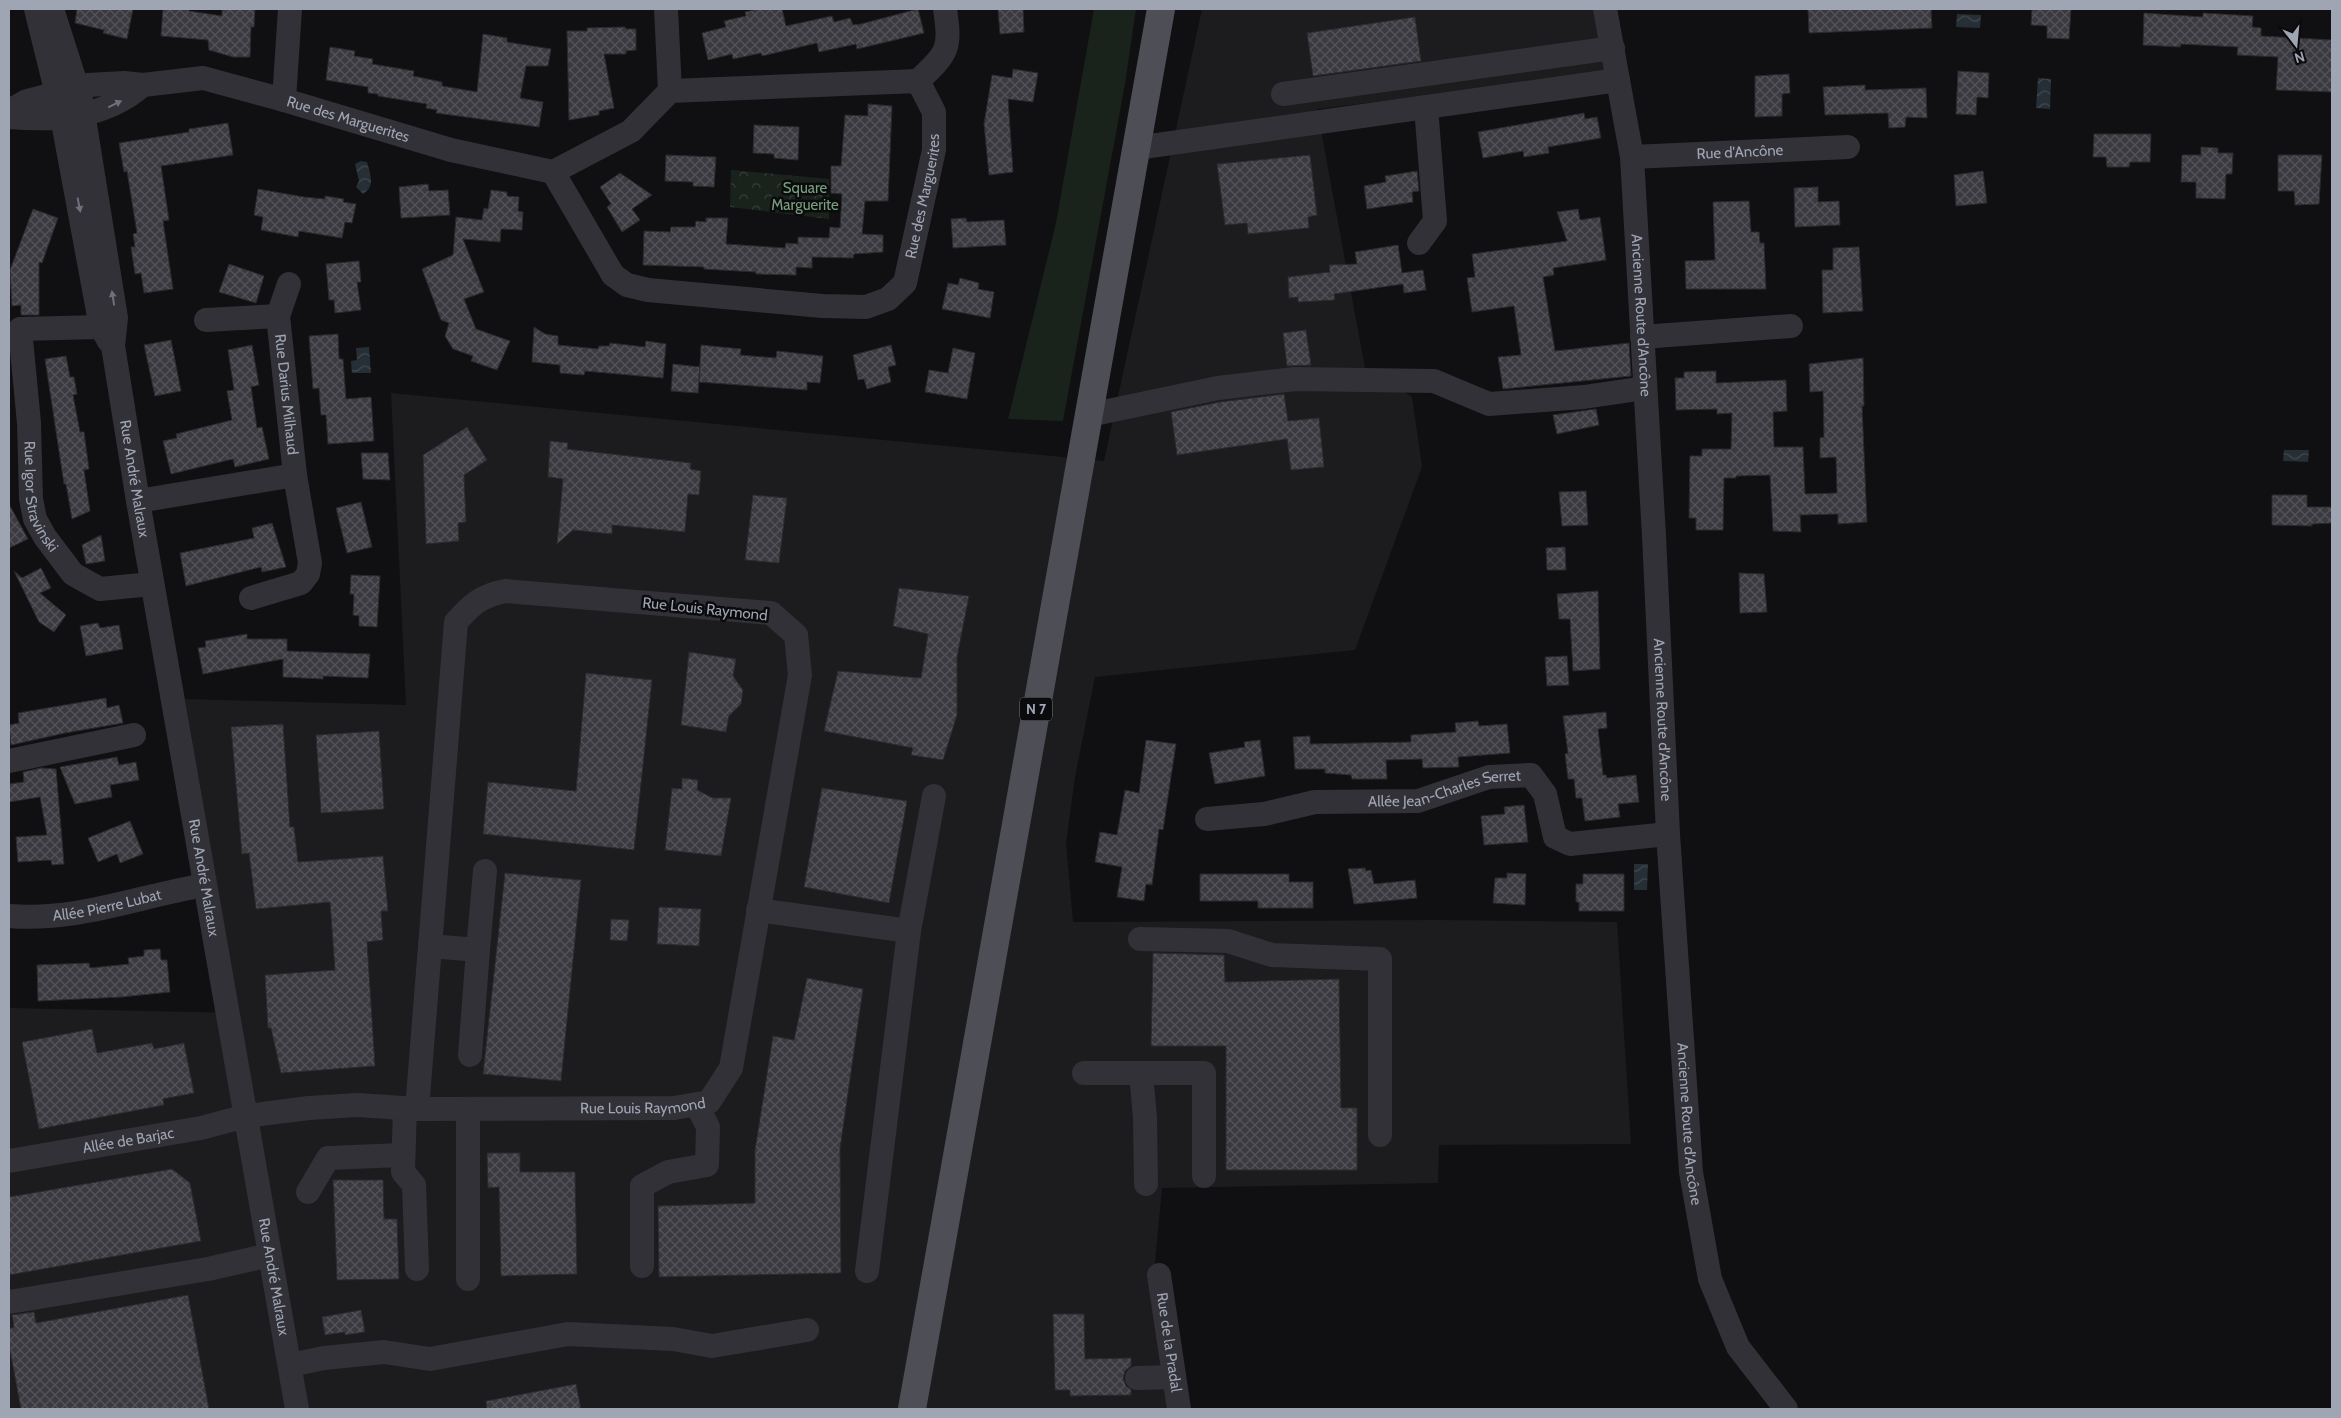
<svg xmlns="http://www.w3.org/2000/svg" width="2341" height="1418" font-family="Cabin,sans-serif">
<defs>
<pattern id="forest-crowns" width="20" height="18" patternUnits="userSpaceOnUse" patternTransform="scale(1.25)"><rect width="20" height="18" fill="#1a221c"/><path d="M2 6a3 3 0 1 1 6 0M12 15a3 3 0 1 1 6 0" fill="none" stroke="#383f3b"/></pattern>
<pattern id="water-waves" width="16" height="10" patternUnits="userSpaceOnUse" patternTransform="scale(1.25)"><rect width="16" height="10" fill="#262e36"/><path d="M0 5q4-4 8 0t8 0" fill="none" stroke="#424951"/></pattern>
<pattern id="building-cross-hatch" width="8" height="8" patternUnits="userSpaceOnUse" patternTransform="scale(1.25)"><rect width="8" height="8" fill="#3a3a40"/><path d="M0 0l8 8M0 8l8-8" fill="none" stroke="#535459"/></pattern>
</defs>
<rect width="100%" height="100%" fill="#101012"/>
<!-- built -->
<path fill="#1c1c1f" d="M1202 9H1594L1609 74 1317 109 1365 368 1412 397 1422 467 1355 650 1095 677 1075 777 1066 843 1073 922 1436 920 1617 922 1631 1144 1439 1145 1438 1183 1162 1188 1153 1283 1176 1409H9V1008L239 1013 185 699 406 705 391 393 1104 461Z"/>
<!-- grass -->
<path fill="#1a221c" d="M1094 9H1136L1125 84 1063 421 1008 419 1056 223Z"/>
<!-- forest -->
<path fill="url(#forest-crowns)" d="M731 170 829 179V219L730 207Z"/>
<!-- water -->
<path fill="url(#water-waves)" d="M1957 14 1981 15 1980 28 1956 27Z
M2038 78 2051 79 2050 109 2036 108Z
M361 161 367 162C370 174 376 186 363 194L356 187 359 181 355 164Z
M369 347 371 373H352L351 361 357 360 356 348Z
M2284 450H2309L2308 462 2283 461Z
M1634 864H1648L1647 890H1634Z"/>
<!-- building -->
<path fill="url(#building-cross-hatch)" stroke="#2a2a2e" d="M77 9H133L127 39 103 33 104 30 75 23Z
M163 9H189V11L222 16V9H255L254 27H251L250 57H233L209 50 208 40 161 36Z
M759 9H782L786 26 832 16 834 22 850 18 853 25 861 24 918 9 924 33 857 49 856 44 819 52 817 43 762 56 761 53 733 59 732 54 708 60 702 33 726 27 724 21 746 16 745 12Z
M998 9H1023L1024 32 1000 34Z
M1808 9H1931L1932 28 1809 33Z
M2032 9H2071L2069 39 2047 38V26L2031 25Z
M2144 13 2203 17V13L2253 16 2252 27 2261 28V36L2332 40V92L2276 90 2278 57 2237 55 2238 47 2181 44 2180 47 2143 45Z
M1415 17 1421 61 1313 76 1307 33Z
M625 27 626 29H636V50L626 51V54H604L614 108 599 111V115L569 120 567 31H587V28Z
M483 34 507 38V42L551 49 548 66H526L520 98 543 102 539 127 436 113 437 110 426 108 427 104 378 96V94L368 93V87L326 80 330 47 355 51 354 56 373 59 372 64 414 71 413 76 442 82V86L477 92Z
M1013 69 1038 73 1033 102 1008 99 1013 172 989 175 984 124 992 75 1012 78Z
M1958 71 1989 73 1988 98 1977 97 1976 115 1956 114Z
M1789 74 1790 93 1782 94V116L1755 117V76Z
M1865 85V90L1926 88 1927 118 1906 117 1905 127 1889 128 1888 113 1825 115 1823 87Z
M868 104 892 106 888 201H865L862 234 883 235V252L854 254 853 258 812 257V268L796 267V275L756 274V272L704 269V267L643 265 644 231 670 232 671 227H695L696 221 706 222V218H728L726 244 785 248 786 243 798 244V237L829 238 830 227 840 228 842 194 831 193V166H841L845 115 868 116Z
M1584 113 1585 119 1597 117 1601 138 1548 147 1549 153 1524 157 1523 151 1483 158 1478 132Z
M228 123 233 155 161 166 169 220 163 221 173 289 144 293 141 273 135 274 131 247H135L133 234 137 233 127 171 124 172 119 143 189 132V129Z
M754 125 799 127 798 160 774 158V154L753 153Z
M2094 134H2151L2150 162H2130L2129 167H2107L2106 157H2093Z
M2201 147 2218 148V153H2233L2232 174H2226L2225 199 2196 198V182H2181L2182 155H2201Z
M666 155 716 157 714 187 693 186V182L665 181Z
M1310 155 1317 215 1308 217 1309 228 1248 234 1247 223 1225 225 1217 164Z
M2278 155H2322L2319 204 2295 205 2294 191H2278Z
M1417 171 1419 191 1412 192 1413 202 1367 209 1364 186 1386 182 1385 176Z
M1983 171 1987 203 1956 206 1954 175Z
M620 173 652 195 632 209 640 220 622 232 607 207 611 204 600 187Z
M428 184 429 191 448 190 450 215 401 218 399 187Z
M1818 187V202L1839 201 1840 225 1795 227 1794 188Z
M258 189 304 197 325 199V196L344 199 343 202 356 204 352 223 345 222 342 238 299 231 298 237 261 230 263 217 254 215Z
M491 190 507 192V196L519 197 518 211 523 212 522 230 501 229 500 242 463 239 484 292 464 299 476 329 510 341 497 370 471 361 473 356 453 349 445 336 449 323 441 320 422 269 453 255 456 217 482 220 484 208 488 209Z
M1749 201 1751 232H1759L1760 243H1764L1766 289H1686L1685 261 1715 260 1713 202Z
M33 209 58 218 42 263 39 262V315H21V305L12 306 10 270Z
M1578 209 1580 220 1600 217 1606 260 1553 268 1554 275 1543 277 1555 351 1629 343 1631 376 1503 389 1498 357 1521 355 1514 306 1472 312 1467 278 1475 277 1472 254 1567 241 1557 212Z
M966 218 967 222 1004 220 1006 245 953 248 951 219Z
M1398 245 1402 273 1423 270 1426 290 1404 293 1403 284 1334 294 1335 300 1298 302V297L1289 298 1288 277 1330 272 1329 265 1357 264 1355 252Z
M1859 247 1863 311 1823 313 1822 270H1833V248Z
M359 261 361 282H357L361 310 335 313 334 300H329L326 264Z
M229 264 264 276 256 303 219 292Z
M960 278 979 283 978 289 994 292 990 318 942 309 948 283 958 285Z
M534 327 545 334 558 336V345L598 349 599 346H609L610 343 645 347 646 341 666 344 663 378 585 371 584 375 560 373V365L532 362Z
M1306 330 1311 365 1287 366 1283 333Z
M338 334 339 359H343L346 399 371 397 374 441 328 444 326 415H321L319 388 313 389 309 336Z
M171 340 181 391 155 396 144 345Z
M252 345 259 385 251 387 257 428 262 427 269 459 235 467 233 459 171 474 163 441 177 438 176 434 232 420 227 391 234 390 228 350Z
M701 345 741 349 740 355 776 358 777 351 823 356 820 383 807 382V390L699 382Z
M891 345 896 365 888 367 891 382 867 389 864 379 858 380 853 355Z
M953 348 975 353 967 399 925 392 929 370 948 373Z
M66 356 70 377H74L77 394 73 395 80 432H84L89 469 84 470 90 511 72 519 66 484H64L45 359Z
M1863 358 1864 406H1862L1867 522 1838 524V514L1800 515 1801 532 1773 531 1770 475 1736 476V478H1724L1723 530H1696V518H1689L1690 456H1702V449H1731L1732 413 1717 414V409L1676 410 1675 378H1684V372L1716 371V383L1786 380 1787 411 1773 412 1774 447H1803L1805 494 1837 493 1836 457 1820 458V438L1824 437 1823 391 1810 392 1809 364Z
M673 364 700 367 698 393 671 391Z
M1284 394 1288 421 1319 418 1324 467 1291 470 1287 439 1177 455 1171 412 1220 402Z
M1596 409 1599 425 1557 434 1553 415Z
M467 427 487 460 464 475 466 522 458 523 459 541 426 544 423 455Z
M550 441 568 443 567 449 691 463 690 469 701 471 699 495 688 494 685 532 612 525V534L573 530 557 544 563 479 548 477Z
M361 453H388L390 480 363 479Z
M1586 491 1588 525 1562 526 1559 492Z
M753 495 787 498 779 563 745 560Z
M2272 495H2307V507H2332V523L2312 524V526L2272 525Z
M361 502 372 547 347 553 336 508Z
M9 504 28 539 9 548Z
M272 523 286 567 262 572 261 567 186 586 180 553 254 538 252 528Z
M101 535 105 561 86 564 82 545Z
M1565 547 1566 570H1547L1546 548Z
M41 568 51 588 40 593 66 615 54 632 39 622 14 571 22 578Z
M1739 573 1764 574 1767 612 1740 613Z
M351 575 380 576 377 627 359 626V616L353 615 354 594H350Z
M899 588 969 596 957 657V715L943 760 911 755 913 748 824 731 838 671 921 678 928 634 893 626Z
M1598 591 1600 669 1573 671 1570 619H1559L1557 594Z
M98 623 100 628 119 625 123 649 86 656 80 626Z
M247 634V639H287V651L370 654 368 678 323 676V679L283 677V659L203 674 198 648 206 647 205 641Z
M689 652 736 659 733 676 743 690 741 704 729 716 726 732 681 725Z
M1567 656 1569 685 1547 686 1545 657Z
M586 673 652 680 634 850 483 834 488 782 576 791Z
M106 698 107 708 119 705 123 723 65 733 11 745 9 725 19 723 18 713Z
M1606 712 1607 728 1598 729 1603 775H1606L1607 778 1636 775 1639 802 1618 804 1620 817 1585 821 1582 798H1576L1574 779H1568L1565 754 1568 753 1563 716Z
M1478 721 1479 726 1507 724 1510 753 1458 757 1459 767 1423 768 1422 759 1386 760 1387 779H1352L1351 775 1325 773V769H1295L1293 737 1310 736V744L1411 742V735L1456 732 1455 723Z
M283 724 290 827H294L298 862 383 856 388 911H381L383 940 367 942 375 1066 281 1073 271 1028H268L265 975 335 970 330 902 256 909 249 853 242 854 231 727Z
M379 731 384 809 321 813 316 735Z
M1146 740 1176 744 1163 830 1159 829 1152 885 1146 884 1144 901 1117 897 1122 867 1095 862 1100 832 1117 835 1125 790 1139 793Z
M1260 740 1265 776 1215 784 1209 753 1245 747 1244 742Z
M117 757 119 765 136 762 139 780 110 785 112 797 75 804 60 767Z
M41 768 56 769 64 864 52 865 51 860 18 862 16 837 47 835 40 797 9 802V784L24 782 23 772Z
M682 778 698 780 697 790 713 798H731L721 856 665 850 672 788 682 789Z
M822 788 907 801 889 903 804 887Z
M1524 805 1528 842 1484 845 1481 816 1505 814 1504 807Z
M130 821 143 854 120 863 117 854 98 862 88 838Z
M1365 868 1366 871 1371 870 1374 884 1415 880 1417 898 1354 904 1348 869Z
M505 873 581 880 561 1081 483 1074Z
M1507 873 1526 874 1525 905 1493 903 1495 878H1507Z
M1200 874H1289V882H1313V908H1258V901H1200Z
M1583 874H1624V911H1579V902H1576V884H1583Z
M659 907 701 909 699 946 657 944Z
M611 919 629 920 627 941 610 940Z
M160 949 161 960H167L170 992 122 997 38 1001 37 965 89 963 90 968 129 964 128 958 144 956V950Z
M1153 953 1224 955 1225 982 1339 979 1341 1108H1357V1170H1226V1046H1151Z
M807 978 863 989 840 1149 841 1273 659 1277 658 1206 755 1203V1150L773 1036 794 1040Z
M92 1029 97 1053 152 1043 154 1049 184 1043 194 1093 163 1099 164 1105 39 1129 22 1042Z
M487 1153H520V1172H575L577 1274 501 1276 499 1187 488 1188Z
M172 1169 190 1183 201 1241 9 1275V1197Z
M333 1180H383L384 1219H397L399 1279 337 1280Z
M188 1295 209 1409H21L9 1345V1329L14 1327 12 1315 34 1312 36 1323Z
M361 1310 365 1332 345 1335V1332L325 1335 322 1317Z
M1053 1314H1084L1085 1359 1131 1358V1366L1125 1371 1123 1378 1126 1386 1131 1390V1395L1070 1396V1390H1055Z
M576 1384 581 1409H487L486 1401Z"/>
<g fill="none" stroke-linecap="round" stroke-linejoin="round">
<!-- minor -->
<g stroke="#313137" stroke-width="24">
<path d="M36 9 60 106 101 327 109 341"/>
<path id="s1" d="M52 9 81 100 116 318 113 346 138 501 297 1409"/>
<path d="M666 9 670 91"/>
<path id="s2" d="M1605 9 1632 157 1654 536 1668 834 1691 1172 1710 1279 1738 1347 1786 1409"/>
<path d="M918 81C948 52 951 50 945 9"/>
<path d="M1283 94 1613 48"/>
<path d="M284 100 290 9"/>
<path id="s3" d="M9 111 27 101 88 85 124 83 143 85 203 78 284 100 451 150 553 172 613 275 627 285 648 290 822 306 866 307 888 299 905 283 934 150V112L918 81 670 91 631 131 553 172"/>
<path d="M9 117C57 121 105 118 143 85"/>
<path d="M1136 148 1618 80"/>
<path id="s4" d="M1632 157 1848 147"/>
<path d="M1419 243 1435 221 1426 107"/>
<path d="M278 316 289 284"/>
<path id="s5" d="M206 320 278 316 295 475 310 563 308 574 301 583 251 598"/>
<path id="s6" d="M101 327 20 329 29 423 31 499 35 519 45 537 73 574 100 589 152 584"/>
<path d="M1642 337 1791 326"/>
<path d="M1089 415 1218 388 1295 379 1434 381 1489 404 1584 397 1645 388"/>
<path d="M138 501 295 475"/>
<path d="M9 761 134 735"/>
<path id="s7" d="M1207 819 1264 814 1315 802 1418 801 1489 777 1531 775 1545 794 1555 837 1570 844 1668 834"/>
<path d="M758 910 909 931 867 1271"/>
<path id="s8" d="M9 916C76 922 139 896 205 885"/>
<path d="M909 931 934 796"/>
<path d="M1140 939 1228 941 1272 955 1380 959V1135"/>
<path d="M430 946 478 950 470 1055"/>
<path d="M478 950 485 871"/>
<path d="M1084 1073H1204V1176"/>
<path d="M1141 1073 1145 1118 1146 1184"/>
<path d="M405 1108 403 1172 414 1185 417 1269"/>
<path id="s9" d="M9 1161 201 1128 246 1116 309 1108 358 1105 417 1109 674 1108 709 1102 731 1068 800 675 796 635 771 613 505 591C481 596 472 604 456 622L417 1109"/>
<path d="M308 1192 328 1158 402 1155"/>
<path d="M642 1266V1186L668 1172 707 1165 708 1127 697 1105"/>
<path id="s10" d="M1159 1275 1179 1409"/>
<path d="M468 1279V1109"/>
<path d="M9 1302 208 1269 270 1255"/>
<path d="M290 1365 324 1358 384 1352 430 1359 568 1334 673 1339 712 1346 807 1330"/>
<path d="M1137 1378 1174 1377"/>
</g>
<!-- major -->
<path stroke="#4d4e56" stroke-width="28" d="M912 1409 1161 9"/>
</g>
<!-- one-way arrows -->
<defs><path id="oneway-solid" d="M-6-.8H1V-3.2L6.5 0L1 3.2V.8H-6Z" transform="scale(1.25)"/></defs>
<g fill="#6e717c">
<use href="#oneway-solid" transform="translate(115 104) rotate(-26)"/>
<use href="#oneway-solid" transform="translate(79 205) rotate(79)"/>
<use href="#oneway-solid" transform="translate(113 298) rotate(-99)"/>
</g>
<g text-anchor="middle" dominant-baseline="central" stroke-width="5" stroke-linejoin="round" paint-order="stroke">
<!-- shield labels -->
<rect fill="#0b0b0d" stroke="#737782" stroke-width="1" x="1020" y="697.5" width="32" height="23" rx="4"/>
<g font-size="14" font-weight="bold" fill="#a0a5b4">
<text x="1036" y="709">N 7</text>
</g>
<!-- street labels -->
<g font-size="15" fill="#a0a5b4" stroke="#0b0b0d">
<text stroke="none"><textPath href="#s3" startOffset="350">Rue des Marguerites</textPath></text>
<text stroke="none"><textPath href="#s4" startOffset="108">Rue d'Ancône</textPath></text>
<text stroke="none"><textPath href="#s3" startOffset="1074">Rue des Marguerites</textPath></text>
<text stroke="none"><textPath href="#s2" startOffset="309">Ancienne Route d'Ancône</textPath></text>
<text stroke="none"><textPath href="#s5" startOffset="151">Rue Darius Milhaud</textPath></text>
<text stroke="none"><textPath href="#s1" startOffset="479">Rue André Malraux</textPath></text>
<text stroke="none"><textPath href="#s6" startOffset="251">Rue Igor Stravinski</textPath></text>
<text transform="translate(705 609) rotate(6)">Rue Louis Raymond</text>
<text stroke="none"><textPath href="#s2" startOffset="714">Ancienne Route d'Ancône</textPath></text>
<text stroke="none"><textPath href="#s7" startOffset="241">Allée Jean-Charles Serret</textPath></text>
<text stroke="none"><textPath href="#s1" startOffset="884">Rue André Malraux</textPath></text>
<text stroke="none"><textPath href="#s8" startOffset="99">Allée Pierre Lubat</textPath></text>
<text stroke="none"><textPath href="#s9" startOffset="639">Rue Louis Raymond</textPath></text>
<text stroke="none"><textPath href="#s2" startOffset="1119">Ancienne Route d'Ancône</textPath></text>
<text stroke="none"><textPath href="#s9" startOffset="121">Allée de Barjac</textPath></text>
<text stroke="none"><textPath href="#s1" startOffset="1289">Rue André Malraux</textPath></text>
<text stroke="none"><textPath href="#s10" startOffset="68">Rue de la Pradal</textPath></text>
</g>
<!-- park labels -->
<g font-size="15" fill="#76a07c" stroke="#0b0b0d">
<text x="805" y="188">Square<tspan x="805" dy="17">Marguerite</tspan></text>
</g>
</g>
<!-- border -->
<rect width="2341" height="1418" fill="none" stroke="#a0a5b4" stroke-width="20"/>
<!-- north arrow -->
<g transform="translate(2296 45) rotate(164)" stroke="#0b0b0d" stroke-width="4" paint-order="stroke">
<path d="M0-4L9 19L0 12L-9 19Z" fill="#a0a5b4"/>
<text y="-8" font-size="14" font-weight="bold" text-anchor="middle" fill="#a0a5b4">N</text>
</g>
</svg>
